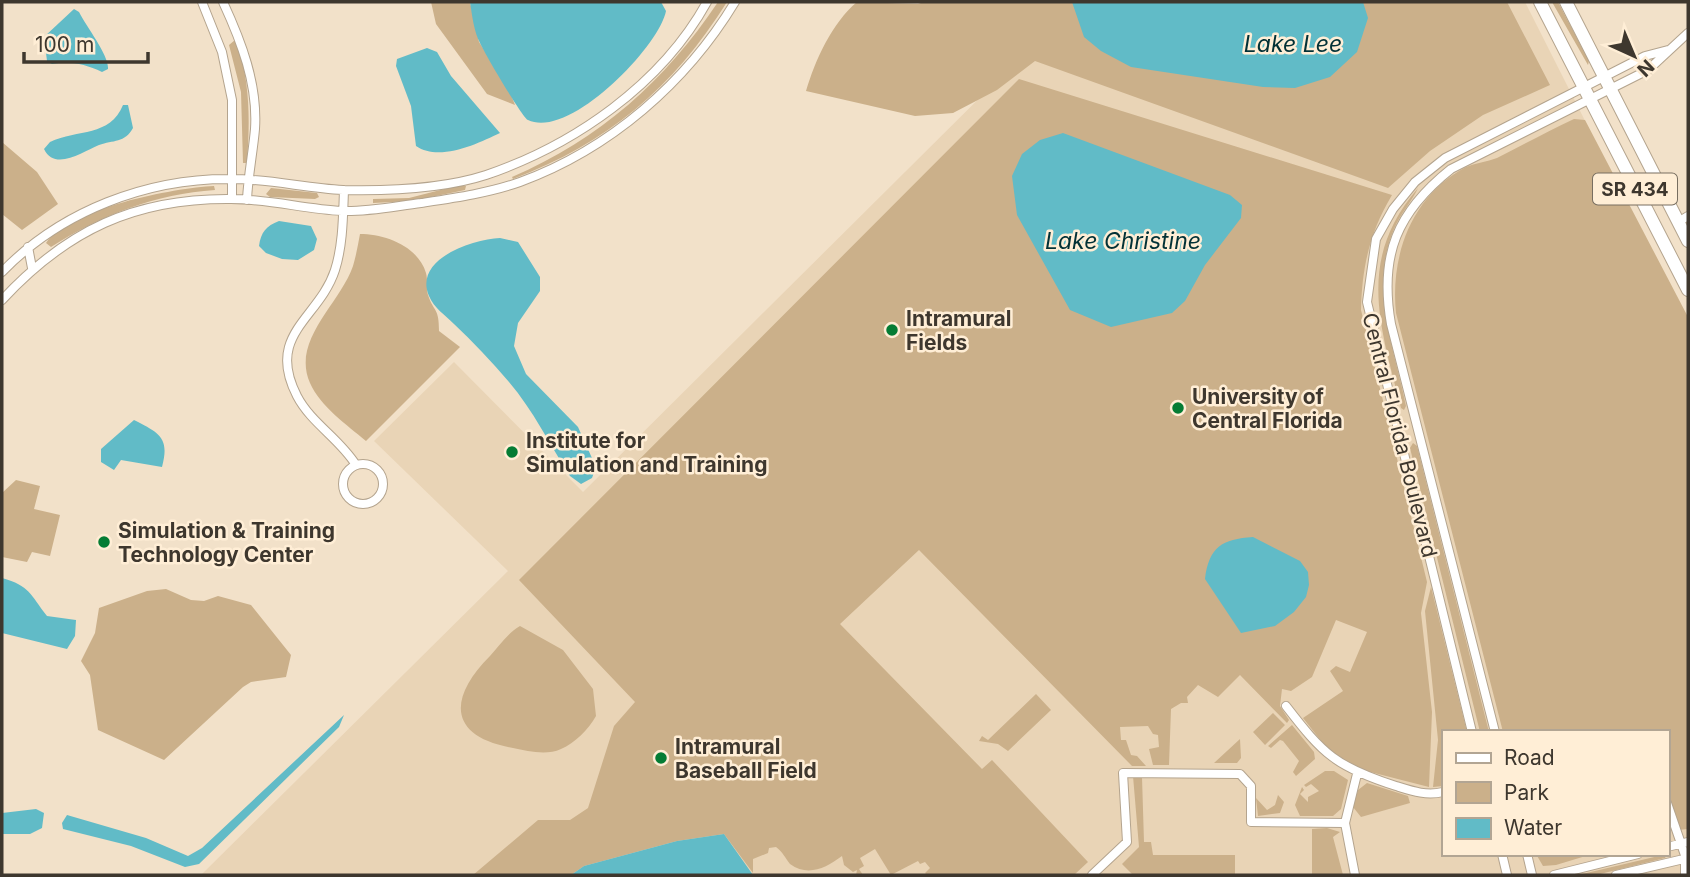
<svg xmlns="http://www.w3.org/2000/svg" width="1690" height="877" font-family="Inter,sans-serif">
<rect width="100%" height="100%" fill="#f2e1c9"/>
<!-- built -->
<path fill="#e9d4b6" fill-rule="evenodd" d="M1076 2H1525L1669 287 1688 320V875H201L508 571 374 441 454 362 583 492ZM1443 732H1667V854H1443Z"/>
<!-- green -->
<path fill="#cbb08a" d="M431 2H470L479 42 508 87 515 105 487 94 436 24Z
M718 2H727C673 88 608 143 513 179L512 177C600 139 665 81 718 2Z
M857 2 918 4 924 2H1507L1550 85 1483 115 1430 151 1388 188 1035 61 997 90 953 113 915 116 806 91C815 60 832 23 857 2Z
M1552 2H1558L1589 61 1588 65Z
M235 40 238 43C250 87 250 118 247 163H243L241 92 229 45Z
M1019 79 1392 195C1370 232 1362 266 1361 310L1427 582 1421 613 1432 712 1429 787 1347 766 1322 742 1303 718 1343 691 1330 671 1336 666 1350 672 1367 632 1336 620 1312 677 1291 691 1282 689 1280 706 1289 720 1287 723 1240 675 1218 697 1198 685 1187 697 1188 703H1181L1171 709 1169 765H1153L1149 749 1159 747 1158 735 1153 734 1148 726 1120 727 1121 740H1126L1131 755 1137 756 1146 766H1132L919 550 840 624 982 769 992 760 1088 862 1074 875H927L925 873 930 868 925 862 920 864 918 861 891 875 875 849 860 858 864 866 859 869 863 875H856L857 870 853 872 844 865 842 856C826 868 808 877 790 864 785 858 783 852 776 847L769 848 768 853 753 859V873L724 834 677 841 584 866 571 875H473L538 820H570L588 808 614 726 635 702 519 580Z
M1574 119 1585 120 1688 317V829L1667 831V732H1503L1396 313C1390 255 1412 195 1466 167 1475 163 1487 162 1497 158 1523 145 1548 131 1574 119Z
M2 142 37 172 58 204 22 230 2 214Z
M460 185 466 186 465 190 412 201 373 203V199L409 198Z
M214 186 215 190C156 194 101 215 51 247L46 243C70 208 173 188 214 186Z
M271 188 317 193 319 197 315 199 270 197 266 194Z
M1418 188C1413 200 1400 214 1394 229 1369 289 1394 346 1406 406L1404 410 1401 408C1380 325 1356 260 1418 188Z
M360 234C385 234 418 246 426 273 428 280 426 289 428 295 434 313 439 307 439 331L460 347 366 441C347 425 320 406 310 383 291 340 340 304 353 266 356 256 358 245 360 234Z
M1413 443 1417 446 1489 732H1480L1410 448Z
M16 480 40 486 34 509 60 515 50 556 32 552 27 562 2 557V493Z
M1431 587 1467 732H1443V786L1433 787 1438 740 1425 611Z
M166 589 191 600 204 601 218 596 251 605 291 655 286 677 251 682 243 687 164 760 98 730 90 675 81 661 95 633 99 608 147 591Z
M520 626 563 650 593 689 596 716C588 730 575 743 561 749 546 756 528 751 513 748 449 737 447 699 490 656 499 646 508 633 520 626Z
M1036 694 1051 710 1008 751 998 744 979 741 982 736 988 740Z
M1273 713 1285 725 1265 745 1253 732Z
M1292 725 1314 752 1315 759 1296 776 1293 772 1299 761 1283 741 1280 740 1271 748 1268 746Z
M1240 739 1241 758 1237 763H1214Z
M1325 771H1334L1348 780 1341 809 1333 816H1300L1295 805 1302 787 1304 790 1300 794 1308 802V797L1319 791 1311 784 1306 787 1304 785Z
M1133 776 1142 777 1144 842H1151L1153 855H1235V875H1133L1122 864 1139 847Z
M1367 783 1408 796 1410 803 1361 817 1353 807 1358 790Z
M1278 795 1284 802 1280 813 1258 816 1256 798 1267 810 1275 805Z
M1327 828 1340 832 1333 837 1343 875H1312V829Z
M1536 854H1588L1589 855 1556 865 1543 866Z
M1667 854 1665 858 1596 875H1578Z"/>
<!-- water -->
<path fill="#61bbc7" d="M470 2H661L666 11C659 47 569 140 528 120 522 117 485 54 480 43 474 32 472 15 470 2Z
M1072 2H1363L1368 18 1357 52 1330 77 1295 88 1263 87 1131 67 1101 51 1084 37Z
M74 9 79 12C87 28 109 55 108 69L102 72C85 64 70 61 52 64L47 61 44 37Z
M427 48 437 52 451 76 500 133C477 144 439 162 416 146L411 106 396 66 397 59Z
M123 105H128L133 128C125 143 113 140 99 145 84 151 55 172 44 149L50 142C78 129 110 137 123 105Z
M1063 133 1230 195 1242 205 1241 218 1205 265 1185 301 1172 313 1111 327 1070 310 1017 215 1012 176 1022 154 1040 140Z
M279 221 311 226 317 239 314 250 298 260 282 259 266 253 259 246C261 232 266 226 279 221Z
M500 238 518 242 540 277V291L518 323 514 346 526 374 578 427 596 467 592 478 581 484 570 476C550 445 533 410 509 382 492 362 473 342 454 324 445 315 434 308 429 296 413 259 473 239 500 238Z
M134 420C159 433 170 437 162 467L121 460 114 470 101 462V449Z
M1253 537 1300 561 1308 572 1309 585 1306 597 1294 612 1275 626 1241 633 1205 579C1209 547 1222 539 1253 537Z
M2 578C30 586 30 594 47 616L76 620 75 636 67 649 2 633Z
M344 715 339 727 199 864 185 867 131 846 63 829 62 823 67 815 146 838 188 856 202 848Z
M36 809 44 813 42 828 30 834H2V813Z
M724 834 753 875H571L584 866 677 841Z"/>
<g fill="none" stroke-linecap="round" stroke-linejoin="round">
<!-- street casing -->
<g stroke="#b4a48e" stroke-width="10">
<path id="street" d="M202 2 222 52 232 100V199
M223 2C241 41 258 84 255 129 253 152 248 176 247 200
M344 190C343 216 343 245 335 270 319 319 265 334 297 396 311 423 340 439 356 465
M1678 222 1688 216
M28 247 32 268
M2 272C61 211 147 178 232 179 269 179 306 188 343 190 388 191 443 189 486 175 574 145 661 85 707 2
M2 300C67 230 135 198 231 199 268 199 305 209 342 211 368 212 396 206 421 203 454 198 489 193 520 182 610 149 686 83 735 2
M343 484a20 20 0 1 1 40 0a20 20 0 1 1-40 0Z
M1286 706C1323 754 1336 767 1396 786 1412 791 1426 796 1443 792
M1472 732 1367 302 1376 239 1393 209 1415 182 1445 158 1645 56 1668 50
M1495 732 1391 324C1379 255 1397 212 1451 169L1648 70 1688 33
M1667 803 1688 864
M1667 847 1688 842
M1502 854 1507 875
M1527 854 1532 875
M1685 858V875
M1092 875 1127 842 1123 773 1240 774 1251 786V822L1345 823
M1355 875 1345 823 1357 774
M1554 875 1638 854
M1616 875 1688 858"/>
</g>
<!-- primary casing -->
<g stroke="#b4a48e" stroke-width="14">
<path id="primary" d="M1540 2 1688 290
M1566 2 1688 241"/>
</g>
<!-- street -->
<use href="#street" stroke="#fff" stroke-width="8"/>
<!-- primary -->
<use href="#primary" stroke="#fff" stroke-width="12"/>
</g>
<!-- markers -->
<g fill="#057c34" stroke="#ffeed6" stroke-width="2.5">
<circle cx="892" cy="330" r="7"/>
<circle cx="1178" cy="408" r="7"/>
<circle cx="512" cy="452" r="7"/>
<circle cx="104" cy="542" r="7"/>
<circle cx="661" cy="758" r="7"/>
</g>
<g text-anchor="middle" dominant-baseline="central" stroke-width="5" stroke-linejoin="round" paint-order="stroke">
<!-- shield labels -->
<rect fill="#ffeed6" stroke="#786e60" stroke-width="2" x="1593" y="173.5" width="84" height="31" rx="5"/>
<g font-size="19" font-weight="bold" fill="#3e372e">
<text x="1635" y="189">SR 434</text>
</g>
<!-- poi labels -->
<g font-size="21" font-weight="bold" fill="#3e372e" stroke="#ffeed6" text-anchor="start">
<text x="906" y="318">Intramural<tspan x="906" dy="24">Fields</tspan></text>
<text x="1192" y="396">University of<tspan x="1192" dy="24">Central Florida</tspan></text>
<text x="526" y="440">Institute for<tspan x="526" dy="24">Simulation and Training</tspan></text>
<text x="118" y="530">Simulation &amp; Training<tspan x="118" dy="24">Technology Center</tspan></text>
<text x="675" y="746">Intramural<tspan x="675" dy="24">Baseball Field</tspan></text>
</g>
<!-- street labels -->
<g font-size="21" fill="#3e372e" stroke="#ffeed6">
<text transform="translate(1400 435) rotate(76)">Central Florida Boulevard</text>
</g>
<!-- water labels -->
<g font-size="23" font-style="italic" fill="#023136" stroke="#ffeed6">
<text x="1293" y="44">Lake Lee</text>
<text x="1123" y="241">Lake Christine</text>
</g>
</g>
<!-- border -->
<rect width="1690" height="877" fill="none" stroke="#3e372e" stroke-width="7"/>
<!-- legend -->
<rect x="1442" y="730" width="228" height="126" fill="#ffeed6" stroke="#b2a593" stroke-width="2"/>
<rect x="1456" y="753" width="35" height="10" fill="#ffffff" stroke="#b2a593" stroke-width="2"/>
<text x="1504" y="765" font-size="21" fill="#3e372e">Road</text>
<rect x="1456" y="782" width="35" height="21" fill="#cbb08a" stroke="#b2a593" stroke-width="2"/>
<text x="1504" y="800" font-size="21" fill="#3e372e">Park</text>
<rect x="1456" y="818" width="35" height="21" fill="#61bbc7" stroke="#b2a593" stroke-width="2"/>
<text x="1504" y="835" font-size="21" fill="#3e372e">Water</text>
<!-- north arrow -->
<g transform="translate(1634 56) rotate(136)" stroke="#ffeed6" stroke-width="5" paint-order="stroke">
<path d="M0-5L12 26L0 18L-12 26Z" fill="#3e372e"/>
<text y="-10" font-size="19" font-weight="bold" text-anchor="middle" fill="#3e372e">N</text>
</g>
<!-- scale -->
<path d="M24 52v10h124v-10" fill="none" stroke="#3e372e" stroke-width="3.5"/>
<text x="35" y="52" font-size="21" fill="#3e372e" stroke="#ffeed6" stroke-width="5" paint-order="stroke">100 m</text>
</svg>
